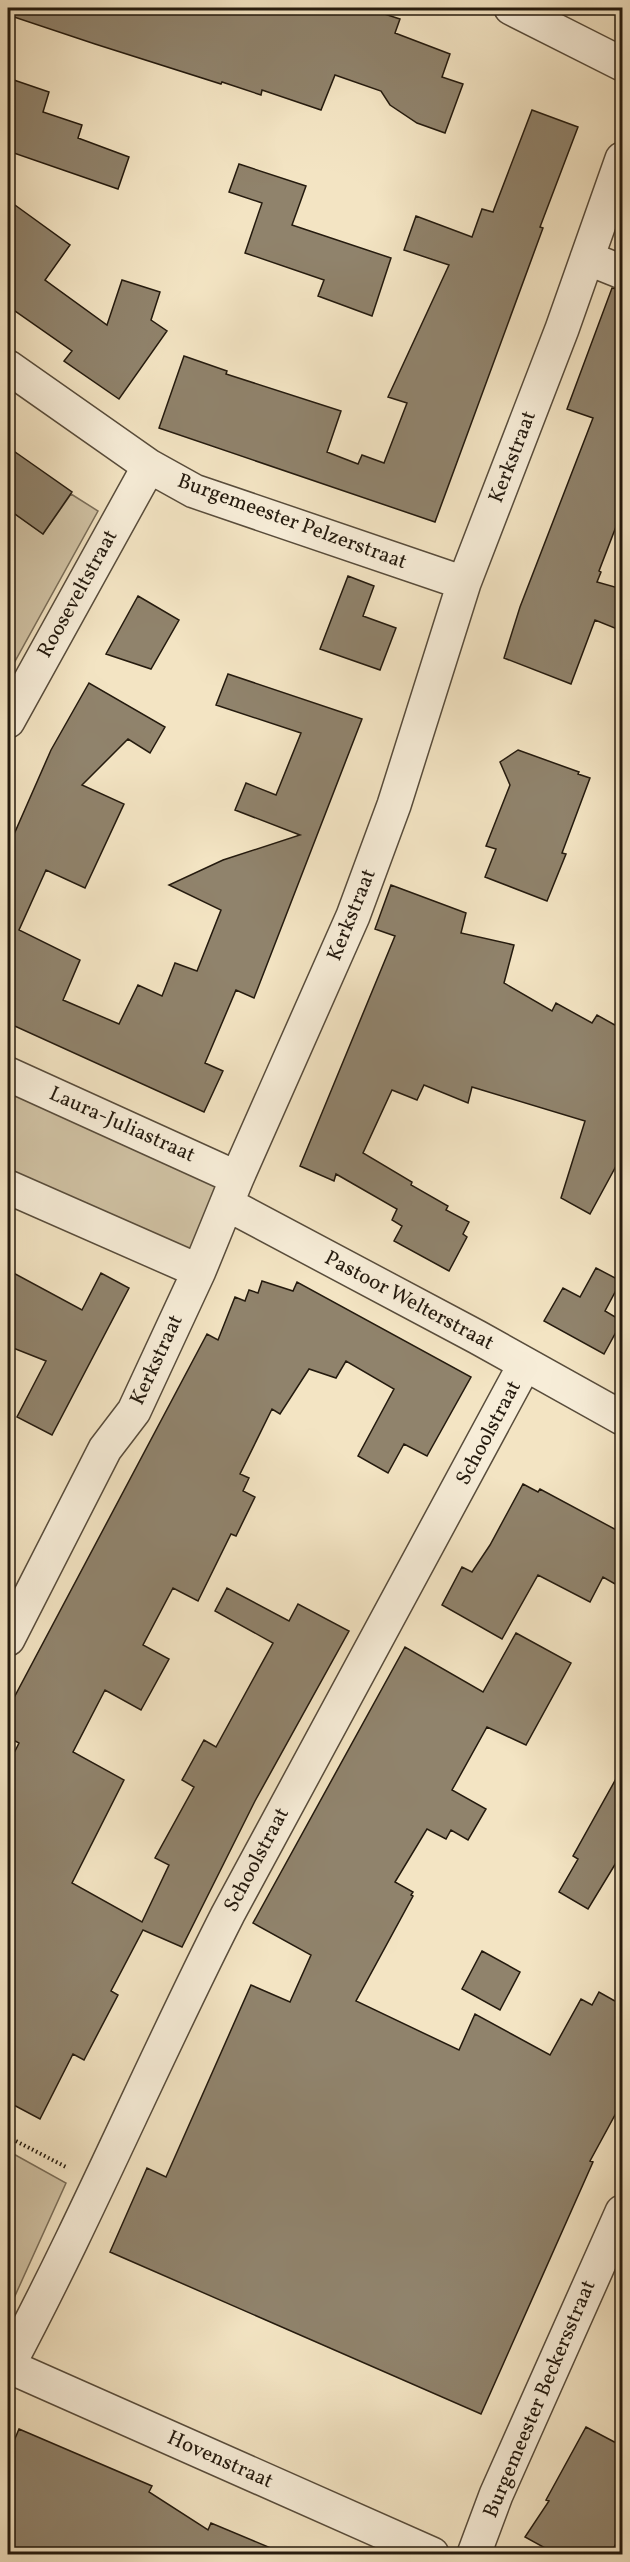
<svg xmlns="http://www.w3.org/2000/svg" width="630" height="2562" font-family="Vollkorn,serif">
<rect width="100%" height="100%" fill="#f3e4c3"/>
<filter id="stains"><feTurbulence type="fractalNoise" baseFrequency=".00333" numOctaves="4"/><feColorMatrix values="0 0 0 0 .2 0 0 0 0 .09 0 0 0 0 .02 0 0 0 .5 -.17"/></filter>
<radialGradient id="worn" r=".72"><stop offset=".6" stop-color="#630" stop-opacity="0"/><stop offset="1" stop-color="#630" stop-opacity=".3"/></radialGradient>
<!-- green -->
<path fill="#d0c2a4" stroke="#7a6e59" stroke-width="1.5" d="M71 494 98 511 9 672 8 509 43 534Z
M8 1088 213 1183 216 1189 193 1247 186 1249 8 1175Z
M10 2152 66 2183 14 2298 8 2304V2157Z"/>
<!-- building -->
<path fill="#90836c" stroke="#241a0e" stroke-width="1.5" d="M8 8H366L400 19 395 33 450 54 442 77 463 84 445 133 417 123 390 105 381 91 335 75 321 110 262 90 261 95 222 82 221 84 95 44 8 15Z
M8 78 49 92 43 112 82 125 78 138 129 157 118 189 8 151Z
M532 110 578 127 540 227 543 228 435 522 159 428 184 356 227 371 226 374 341 411 327 452 358 464 362 455 384 463 407 403 388 397 449 265 404 250 416 216 472 237 482 209 493 212Z
M239 164 306 186 292 225 391 258 372 316 318 296 324 280 245 253 262 203 229 192Z
M8 200 70 245 45 280 107 325 122 280 160 292 151 320 167 331 119 399 64 361 72 351 8 306Z
M612 288 622 290V511L599 571 601 572 597 582 622 589V631L595 620 571 684 504 658 520 607 593 418 567 409Z
M8 447 72 492 43 534 8 509Z
M348 576 374 586 363 616 396 628 380 670 320 649Z
M138 596 179 620 151 669 106 654Z
M228 674 362 719 254 998 236 990 205 1063 223 1071 204 1112 8 1023V848L51 750 89 683 165 727 150 753 128 739 82 785 124 804 85 888 46 870 19 930 80 960 63 1000 119 1024 138 985 162 996 175 963 197 971 221 910 169 885 223 860 300 835 235 810 246 783 276 795 301 733 216 705Z
M518 750 579 772 578 774 590 778 562 853 566 854 547 901 485 877 496 849 486 846 510 785 500 762Z
M391 885 466 913 461 933 514 945 504 983 552 1011 556 1003 592 1023 597 1015 622 1029V1155L590 1214 561 1198 585 1121 472 1087 468 1103 424 1085 417 1100 392 1090 363 1153 412 1182 411 1185 448 1206 446 1210 469 1222 463 1234 467 1237 449 1271 394 1241 402 1226 392 1220 397 1209 336 1174 334 1181 300 1166 395 936 375 929Z
M596 1268 621 1281 605 1311 622 1321 604 1354 544 1321 563 1288 580 1297Z
M8 1270 82 1310 101 1273 129 1288 52 1435 17 1417 46 1361 8 1346Z
M262 1281 293 1291 297 1282 471 1377 427 1456 404 1444 388 1473 358 1456 394 1389 346 1361 336 1378 309 1369 280 1414 272 1409 240 1474 249 1478 243 1491 255 1497 236 1536 231 1534 198 1601 173 1588 143 1645 169 1659 141 1710 105 1690 73 1752 124 1780 72 1883 142 1922 169 1865 155 1858 194 1787 182 1780 204 1740 216 1747 273 1643 215 1611 227 1588 289 1621 298 1604 349 1631 255 1801 182 1947 143 1930 111 1991 118 1995 84 2060 73 2054 40 2119 8 2102V1765L19 1743 8 1737V1709L207 1334 218 1340 235 1297 245 1301 249 1290 258 1293Z
M523 1484 538 1492 540 1489 622 1533V1588L603 1577 590 1602 538 1575 502 1639 442 1605 462 1567 472 1572 490 1545Z
M516 1633 571 1663 526 1745 487 1727 452 1790 486 1809 468 1840 451 1830 446 1839 427 1829 395 1882 413 1892 411 1895 413 1896 356 2001 459 2050 475 2014 550 2055 581 1999 592 2005 599 1992 622 2005V2102L590 2161 593 2162 481 2414 110 2252 147 2168 166 2177 251 1985 290 2002 311 1955 253 1923 405 1647 483 1692Z
M622 1768V1853L588 1909 559 1892 578 1859 573 1856Z
M482 1951 520 1972 500 2010 462 1989Z
M586 2427 622 2446V2531L611 2554H556L525 2537 549 2501 546 2500Z
M19 2429 152 2486 149 2492 208 2530 211 2523 285 2554H8V2455Z"/>
<g fill="none" stroke-linecap="round" stroke-linejoin="round">
<!-- minor casing -->
<g stroke="#584c3b" stroke-width="36">
<path id="minor" d="M511 8 622 64
M587 258 622 272
M8 367 149 466 194 491 464 583
M8 721 149 466
M8 1074 237 1178
M8 1187 199 1271
M227 1204 477 1337 622 1418
M8 1639 105 1449 134 1411 199 1271 237 1178 353 916 394 805 464 583 562 329 622 159
M432 2554 8 2366C87 2218 152 2063 228 1914L525 1364
M474 2554 496 2495 622 2212"/>
</g>
<!-- path -->
<path stroke="#241a0e" stroke-width="4" stroke-dasharray="1.5 3" stroke-linecap="butt" d="M8 2137 68 2168"/>
<!-- minor -->
<use href="#minor" stroke="#f7edd8" stroke-width="33"/>
</g>
<g text-anchor="middle" dominant-baseline="central" stroke-width="5" stroke-linejoin="round" paint-order="stroke">
<!-- street labels -->
<g font-size="21" fill="#241a0e" stroke="#f7edd8">
<text transform="translate(513 457) rotate(-69)">Kerkstraat</text>
<text transform="translate(292 522) rotate(20)">Burgemeester Pelzerstraat</text>
<text transform="translate(78 594) rotate(-61)">Rooseveltstraat</text>
<text transform="translate(352 915) rotate(-68)">Kerkstraat</text>
<text transform="translate(122 1125) rotate(24)">Laura-Juliastraat</text>
<text transform="translate(409 1301) rotate(28)">Pastoor Welterstraat</text>
<text transform="translate(157 1360) rotate(-65)">Kerkstraat</text>
<text transform="translate(489 1433) rotate(-62)">Schoolstraat</text>
<text transform="translate(257 1860) rotate(-62)">Schoolstraat</text>
<text transform="translate(540 2399) rotate(-67)">Burgemeester Beckersstraat</text>
<text transform="translate(220 2460) rotate(24)">Hovenstraat</text>
</g>
</g>
<!-- margin -->
<rect width="630" height="2562" fill="none" stroke="#f3e4c3" stroke-width="30"/>
<rect x="9" y="9" width="612" height="2544" fill="none" stroke="#241a0e" stroke-width="3"/>
<rect x="15" y="15" width="600" height="2532" fill="none" stroke="#241a0e" stroke-width="1.5"/>
<rect width="100%" height="100%" filter="url(#stains)"/>
<rect width="100%" height="100%" fill="url(#worn)"/>
</svg>
